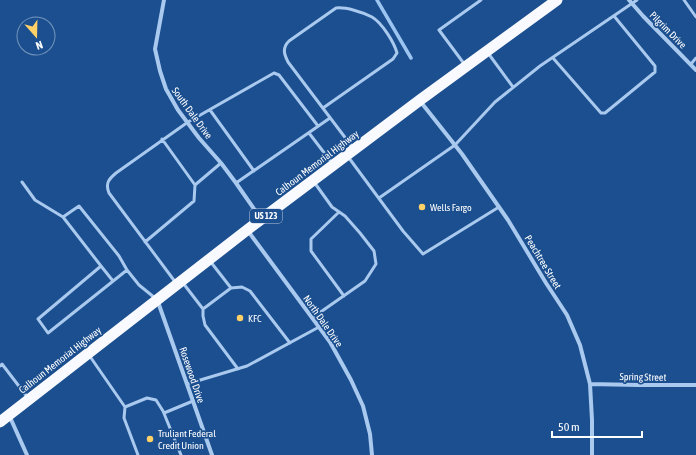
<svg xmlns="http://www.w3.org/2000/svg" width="696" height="455" font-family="'Asap Condensed',sans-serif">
<rect width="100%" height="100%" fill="#1b4f8f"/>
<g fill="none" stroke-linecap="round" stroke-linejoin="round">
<!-- stream -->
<path stroke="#9cc4f0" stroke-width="3.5" d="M377 0 411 58"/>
<!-- service -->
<path stroke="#a9c9ee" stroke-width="3" d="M684 0 696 17
M488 53 513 87
M553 58 601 113H605L655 72V66L614 16
M691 64 696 58
M465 65 439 30 481 0
M323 108 393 59 397 53C394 42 382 23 372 17 362 12 346 7 336 8L289 41C282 48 284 54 288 62L353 148
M210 110 254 171
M309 133 332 163
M162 139 195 185
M349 158 403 231 423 254 499 207
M22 182 35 200 63 217 101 266 38 319 48 333 127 270
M236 183 330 118
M379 198 455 145 495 102 540 66 637 0
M339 212 311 239V251L344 296
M63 217 79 206 119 256 127 270 139 285 155 298
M145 242 194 201 195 185 221 163
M210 261 231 288
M101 266 113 281
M176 283 109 193C105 183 109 179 116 173L188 122 274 73 279 75 318 126
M183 283 203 309
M312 318 365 281 376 264 374 251 360 233 345 216 332 207 314 182
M89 355 125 407 124 418 138 455
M0 366 2 364 28 398
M238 369 205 325 203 316V309L231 288 242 287 250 291 290 343
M187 384 247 366 319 327
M125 407 147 398 156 400 163 411 181 455
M164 413 193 401"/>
<!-- minor -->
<path stroke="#a9c9ee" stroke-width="4" d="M164 0 155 49 160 71 166 89 178 110 199 138 221 163 236 183 261 219
M629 0 643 16 696 70
M420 101 462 154 508 220 546 283 567 315 580 345 590 384 592 420V455
M248 231 330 342 351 380 363 406 370 434 372 455
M158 302 212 455
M590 384 638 385H696
M9 415 27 455"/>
<!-- trunk -->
<path stroke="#f8faff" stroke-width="11" d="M0 422 247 230 420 100 557 0"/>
</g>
<!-- markers -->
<g fill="#ffd166" stroke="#1b4f8f" stroke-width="1.5">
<circle cx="422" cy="207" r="4"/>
<circle cx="240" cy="318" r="4"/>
<circle cx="150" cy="439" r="4"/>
</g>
<g text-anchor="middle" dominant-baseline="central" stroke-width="3.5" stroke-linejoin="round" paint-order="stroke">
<!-- shield labels -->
<rect fill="#1b4f8f" stroke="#bbcadd" stroke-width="1" x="250" y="209" width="32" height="14" rx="3"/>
<g font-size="9" font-weight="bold" fill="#fff">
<text x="266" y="216">US 123</text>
</g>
<!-- street labels -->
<g font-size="10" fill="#fff" stroke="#1b4f8f">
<text transform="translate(668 30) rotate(45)">Pilgrim Drive</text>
<text transform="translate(192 113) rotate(54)">South Dale Drive</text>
<text transform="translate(317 163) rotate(-37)">Calhoun Memorial Highway</text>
<text transform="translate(543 262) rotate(59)">Peachtree Street</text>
<text transform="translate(323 321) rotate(55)">North Dale Drive</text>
<text transform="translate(60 360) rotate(-38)">Calhoun Memorial Highway</text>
<text transform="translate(192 375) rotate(71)">Rosewood Drive</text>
<text transform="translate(643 377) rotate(1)">Spring Street</text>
</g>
<!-- poi labels -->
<g font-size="10" fill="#fff" stroke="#1b4f8f" text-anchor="start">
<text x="430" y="207">Wells Fargo</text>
<text x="248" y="318">KFC</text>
<text x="158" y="433">Truliant Federal<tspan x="158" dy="12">Credit Union</tspan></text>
</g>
</g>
<!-- north arrow -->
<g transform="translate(36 36) rotate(160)"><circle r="19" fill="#1b4f8f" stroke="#7695bc"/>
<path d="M0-3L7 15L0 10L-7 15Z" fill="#ffd166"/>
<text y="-6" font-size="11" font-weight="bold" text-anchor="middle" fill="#ffffff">N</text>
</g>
<!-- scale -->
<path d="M552 431v6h90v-6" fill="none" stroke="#ffffff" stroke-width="2"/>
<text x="558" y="431" font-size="12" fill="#ffffff" stroke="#1b4f8f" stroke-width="3" paint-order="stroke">50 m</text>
</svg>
